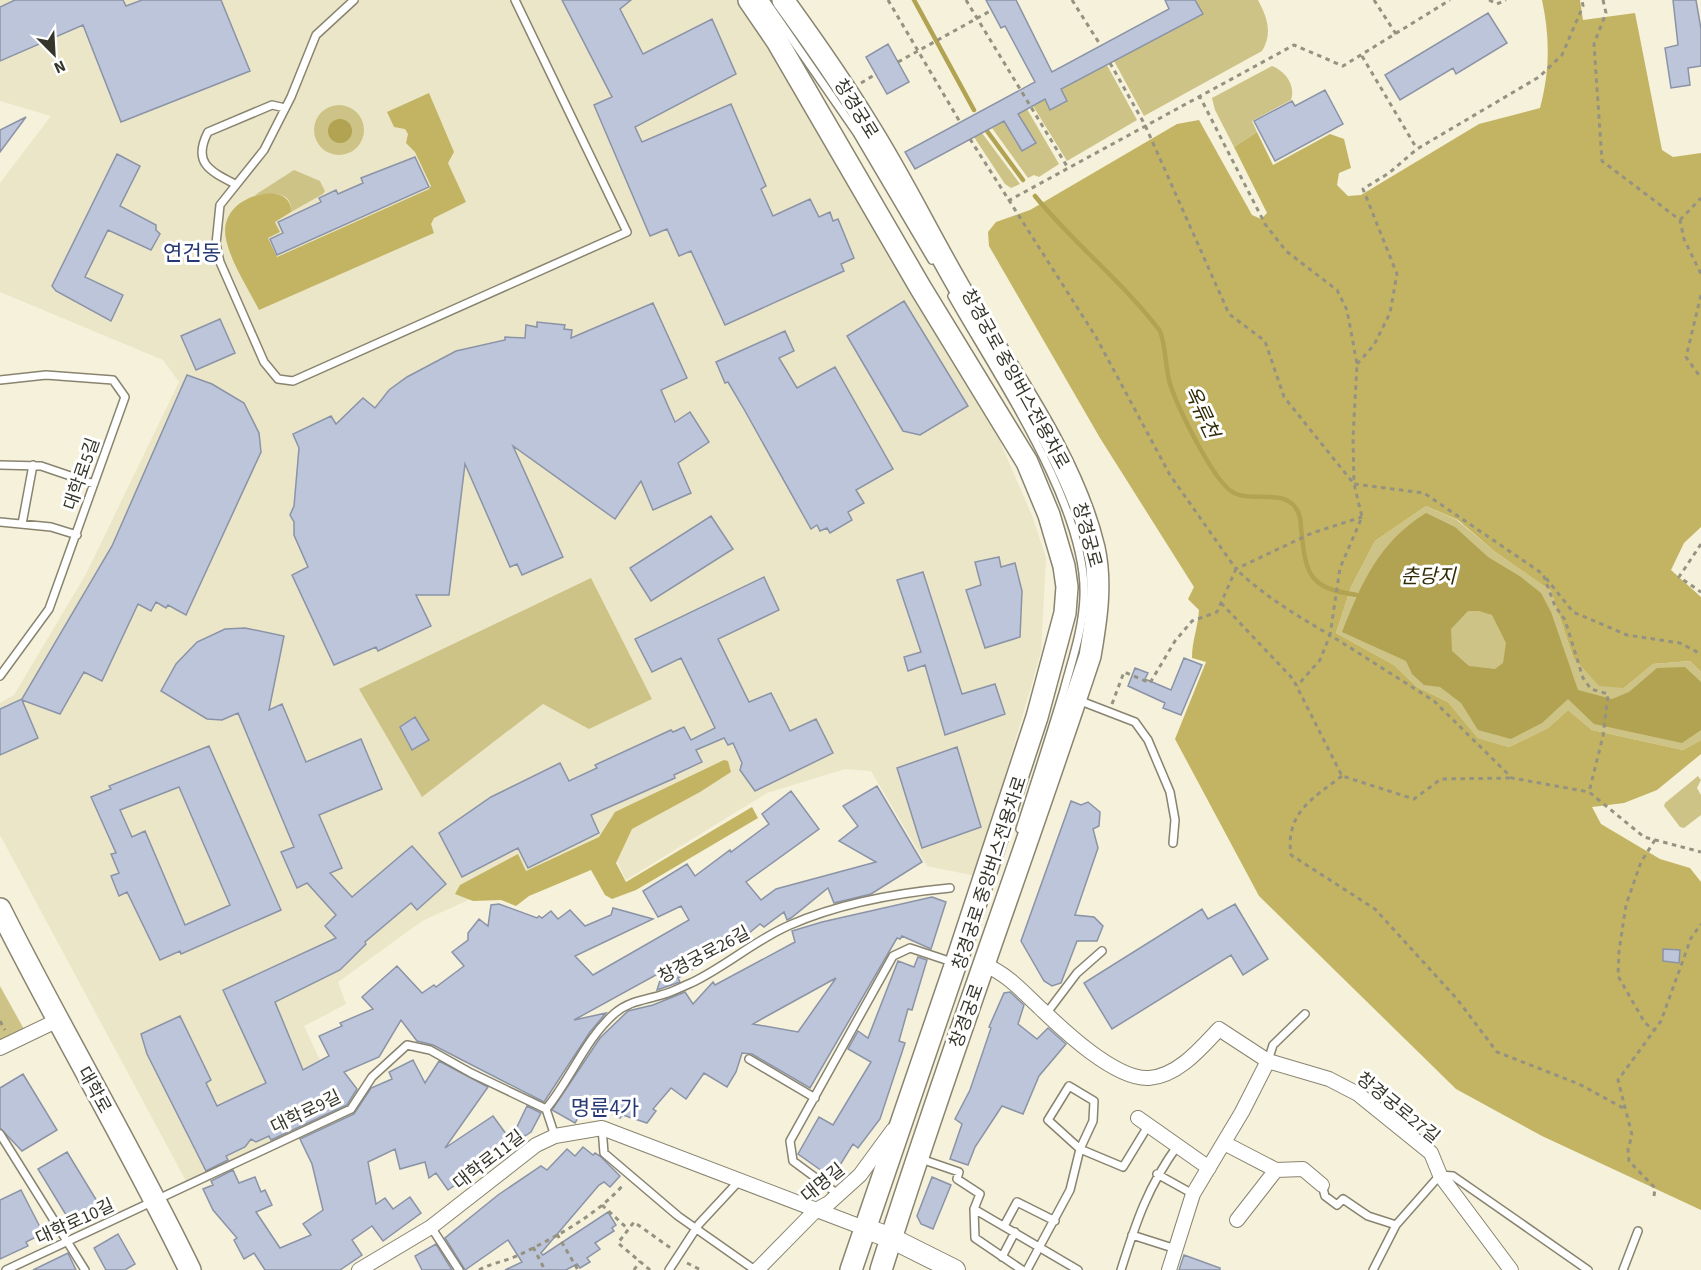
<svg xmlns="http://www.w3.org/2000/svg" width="1701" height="1270" font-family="'Source Sans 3','Noto Sans KR',sans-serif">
<rect width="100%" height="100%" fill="#f5f1da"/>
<!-- built -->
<path fill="#ebe6c8" d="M0 0H740L899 271 991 421 1033 518 1046 558 1041 652 976 876 927 866 871 771 845 769 767 793 626 880 606 838 422 921 338 982 346 1004 304 1026 342 1107 186 1181 0 835V703L14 695 86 574 179 382 163 360 0 292V183L51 116 0 101Z"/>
<!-- green -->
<path fill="#cec386" d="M1195 0H1258C1267 17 1273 33 1262 51L1144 116 1114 61 1202 14Z
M1107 65 1137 120 1067 161 1033 106 1045 99 1050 109 1067 101 1061 89Z
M1272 66C1285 71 1296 85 1291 100L1252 121 1257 132 1234 147 1215 110 1212 98Z
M314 130a25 25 0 1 1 50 0a25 25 0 1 1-50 0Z
M1027 109 1059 164 1039 177 1034 175 1028 178 992 128Z
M982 133 1020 184 1011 188 1005 184 974 137Z
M294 170 320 181 325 191 323 194 291 212C293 190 270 194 255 195Z
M1426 506 1457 520 1494 551 1551 591 1573 657 1624 688 1653 664 1690 661 1701 672V740L1683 750 1592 730 1568 710 1548 728 1509 747 1478 738 1448 702 1417 687 1394 665 1336 633 1351 587 1375 541Z
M591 578 652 699 589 729 543 704 422 797 359 689Z
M1698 776 1701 780 1697 788 1701 795V815L1684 828 1680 827 1664 806 1665 803Z
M0 986 25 1031 0 1042Z"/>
<!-- forest -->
<path fill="#c3b463" d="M1542 0H1580L1583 20 1635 13 1662 150 1673 157 1701 153V527L1684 543 1671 570 1701 597V672L1690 661 1653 664 1624 688 1599 686 1573 657 1551 591 1494 551 1458 520 1426 506 1375 541 1351 587 1336 633 1394 665 1417 687 1448 702 1478 738 1509 747 1548 728 1568 710 1592 730 1683 750 1701 740V754L1657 790 1624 803 1592 807 1601 824 1660 859 1690 868 1701 882V1210L1542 1136 1456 1089 1259 896 1175 739 1206 662 1192 658C1192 640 1198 628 1199 610L1188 599 1194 587 1100 438 989 246 988 232 996 222 1030 210 1177 124 1199 120 1252 215 1261 219 1267 213 1234 147 1257 132 1273 165 1330 134 1344 139 1351 168 1339 173 1337 185 1348 196 1361 195 1479 124 1540 108C1550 71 1550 37 1542 0Z
M429 93 454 152 448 163 466 202 434 218 431 224 434 233 259 310C248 288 231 263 226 239 216 193 294 178 291 212L275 222 280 232 268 238 277 257 429 189 431 186 415 152 406 143 408 134 405 129 394 127 387 112Z
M724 760 728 761 731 772 700 792 632 829 616 863 626 882 752 807 758 818 636 890 612 899 605 895 591 870 529 896 516 906 501 900 473 901 455 894 460 885 518 854 526 871 599 837 615 812Z"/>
<!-- water -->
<path fill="#b2a352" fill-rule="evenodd" d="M328 131a12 12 0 1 1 24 0a12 12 0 1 1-24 0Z
M1426 513 1455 527 1488 557 1521 577 1541 593 1551 612 1578 690 1612 699 1629 692 1657 668 1685 667 1701 682V730L1682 743 1594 724 1568 699 1542 723 1511 739 1478 730 1461 703 1440 687 1424 685 1412 674 1406 661 1342 632C1362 582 1379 542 1426 513ZM1468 611H1479L1492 615 1506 643 1503 663 1495 669 1469 666 1452 651 1451 629Z"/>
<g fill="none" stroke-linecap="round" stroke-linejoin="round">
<!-- stream -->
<path stroke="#b2a352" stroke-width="4.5" d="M914 0 974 110
M987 131 1023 180
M1035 196C1073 243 1123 282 1160 331 1166 347 1165 363 1169 380 1175 403 1212 478 1231 491 1249 504 1281 488 1295 507 1300 513 1301 520 1301 528 1306 574 1307 588 1357 595"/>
</g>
<!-- building -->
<path fill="#bdc5da" stroke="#8b93a7" stroke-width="1.5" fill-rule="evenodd" d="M15 0H123L126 6 142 0H221L250 71 121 122 83 25 0 61V7Z
M562 0H631L620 9 643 54 712 19 736 74 635 127 642 142 731 104 766 186 761 189 773 216 810 199 819 217 830 212 833 221 838 219 854 258 841 264 844 271 725 325 691 251 679 256 667 229 650 236 594 105 612 97Z
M986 0H1016L1052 72 1169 9 1165 0H1195L1203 14 1061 89 1067 101 1050 110 1045 99 1018 114 1036 143 1022 151 1004 121 915 169 905 152 1035 82 1005 26 1001 28Z
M1673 0H1696L1701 29V66L1688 68 1690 85 1671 88 1665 48 1678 45Z
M1488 13 1507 43 1456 74 1453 68 1400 100 1385 75Z
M888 44 909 82 887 94 866 57Z
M1325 90 1343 124 1275 161 1254 121 1292 101 1295 106Z
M26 117 0 152V130Z
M117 154 140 166 120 206 156 225V230L160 234 151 250 108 230 85 277 123 295 111 321 56 291 52 286Z
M415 157 429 187 277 255 270 239 283 233 278 222 321 202 319 198 336 190 338 194 363 183 361 178Z
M904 301 968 406 920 435 903 431 847 336Z
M653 303 687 378 661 390 675 422 690 412 709 442 678 463 691 493 653 510 641 481 615 519 513 446 563 557 522 575 517 564 510 567 465 464 449 595H416L431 626 378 651 376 647 334 665 292 575 308 567 294 535V522L290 515 294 506 299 448 293 434 331 416 336 424 363 398 375 408 389 390 407 377 456 351 505 340V337L525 338 526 325 537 327V322L565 325 564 329 572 330 571 338Z
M220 319 235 353 196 370 181 336Z
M785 331 794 351 779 358 797 388 835 367 893 469 856 490 864 503 848 512 852 520 830 533 827 528 820 531 817 525 811 529 745 411 728 382 725 383 716 362Z
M187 375 212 384 244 403 259 433 261 452 186 615 168 605 166 608 156 602 151 611 138 604 102 681 84 672 60 714 22 700 38 738 0 755V709L22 699 112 546Z
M711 516 733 549 651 601 630 568Z
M999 557 1001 567 1015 563 1022 591 1020 637 985 648 966 590 981 585 975 562Z
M923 572 962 694 995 684 1005 714 945 735 925 665 908 671 904 657 921 652 897 580Z
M764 577 779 610 718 639 749 702 771 693 790 731 816 719 833 753 755 791 740 770 742 763 733 743 728 745 724 738 696 750 702 762 674 775 675 778 591 815 599 833 528 868 518 848 462 877 439 833 491 797 560 763 569 781 597 768 595 765 671 730 673 732 684 727 691 740 715 728 681 658 652 672 635 639Z
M245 628 284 636 269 710 282 704 306 762 361 739 382 789 319 815 342 868 330 873 352 897 412 846 446 884 417 910 411 903 365 942 366 944 340 970 275 1002 303 1070 329 1056 319 1036 342 1026 340 1023 373 1009 362 997 397 966 422 993 434 985 436 987 464 966 452 952 468 940V933L479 919 488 926 491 905 499 904 537 918 539 916 542 918 551 911 558 919 570 910 585 926 611 915 613 908 653 919 575 956 593 975 689 920 681 906 658 917 643 891 687 864 695 876 730 850 731 852 769 824 762 814 791 791 819 829 746 882 761 900 776 889 876 862 839 841 858 826 843 806 877 786 922 862 871 894 834 903 828 888 791 918 787 920 784 912 764 927 760 924 742 939 678 978 680 982 657 990 663 971 574 1020 606 1013 590 1032 544 1102 433 1045 417 1041 401 1020 379 1057 344 1072 357 1089 347 1105 271 1140 269 1136 256 1142 251 1139 245 1147 226 1156 228 1160 206 1171 147 1054 141 1034 180 1016 211 1080 206 1083 217 1106 266 1083 223 990 336 938 325 926 336 915 307 883 297 888 281 852 294 847 238 713 222 720 207 719 161 691 176 664 197 642 225 629Z
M1184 658 1202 665 1181 715 1163 708 1165 703 1128 686 1135 668 1148 673 1145 679 1171 690Z
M415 717 429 740 412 750 400 727Z
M209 746 281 910 181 954 180 951 160 960 127 892 119 896 111 876 119 873 111 854 116 853 91 797 111 789 109 786ZM179 787 230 905 185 925 145 831 132 837 120 810Z
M957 747 981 827 922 848 897 768Z
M1071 801 1081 805 1088 802 1100 812 1099 826 1093 829 1098 848 1075 915 1094 917 1103 926 1097 941H1077L1061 983 1052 986 1044 981 1021 941Z
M932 897 946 902 931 949 902 936 900 939 897 938 810 1088 752 1054 742 1053 736 1072 727 1087 704 1073 686 1099 671 1088 653 1109 656 1111 647 1123 623 1115 620 1118 589 1100 575 1123 552 1110 600 1038 628 1011 653 1005 685 992 693 1004 713 982 715 985 795 942 792 931 822 922ZM836 978 798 1032 753 1024 767 1016Z
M1235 904 1268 959 1243 975 1231 955 1112 1029 1084 983 1202 909 1208 919Z
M1663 949 1680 950 1679 963 1663 961Z
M918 957 927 960 912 1010 908 1009 899 1041 905 1043 880 1119 858 1148 853 1144 832 1178 798 1154 819 1117 833 1125 871 1062 848 1049 858 1031 868 1038 898 961 914 967Z
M1010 992 1024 1005 1018 1024 1037 1039 1048 1028 1066 1044 1039 1076 1023 1114 1002 1106 975 1147 968 1165 950 1159 962 1124 955 1119 970 1090 991 1028 989 1027 1004 993Z
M413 1060 425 1083 439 1061 488 1087 445 1148 493 1116 509 1138 492 1153 496 1157 448 1190 436 1173 429 1178 425 1162 400 1169 395 1149 368 1162 376 1204 385 1198 393 1209 410 1197 421 1213 383 1241 372 1226 352 1240 362 1255 340 1270H265L254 1253 244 1259 234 1240 237 1238 213 1210 203 1189 213 1185 211 1181 233 1170 239 1183 255 1177 261 1192 265 1190 272 1205 256 1212 280 1248 311 1235 303 1224 323 1210 312 1164 300 1139 354 1114 371 1088 392 1079 389 1072Z
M23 1074 57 1130 22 1151 0 1128V1088Z
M527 1106 541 1113 531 1132 525 1136 515 1131Z
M583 1147 593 1155 595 1153 600 1156 620 1176 610 1187 604 1182 599 1185 541 1253 543 1255 608 1212 616 1225 612 1228 614 1231 595 1243 600 1249 587 1258 590 1262 580 1268 577 1264 566 1270H505L522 1262 508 1240 465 1270 445 1238 498 1195 541 1166 547 1170 567 1149 575 1156Z
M67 1152 100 1206 71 1223 38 1169Z
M932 1177 951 1185 933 1229 921 1224 917 1216Z
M21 1190 40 1227 38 1236 26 1242 28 1246 0 1259V1200Z
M118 1234 135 1264 125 1270H106L94 1248Z
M436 1244 452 1270H422L415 1256Z
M68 1253 76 1270H33Z
M1184 1255 1220 1268V1270H1179Z"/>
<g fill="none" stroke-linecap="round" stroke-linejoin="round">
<!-- lane casing -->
<g stroke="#888470" stroke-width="10">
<path id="lane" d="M354 0 316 35 291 97 264 150 220 205 216 244 220 262 264 362 278 379 293 381 627 232 515 0
M765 0 857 133 932 260
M235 184C210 171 192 163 208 132L272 105 285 108
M952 296C996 374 1088 508 1084 597 1083 629 1072 660 1064 690 1050 737 1035 783 1020 829
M0 380 46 375 113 380 125 397 49 609 0 676
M0 465 41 466 94 484
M0 522 51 527 77 535
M22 524 33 465
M1078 700 1135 722 1148 740 1170 792 1175 820 1173 843
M1046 1014 1077 973 1102 951
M749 1059 815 1098
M1268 1061 1273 1045 1305 1014
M1069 1086 1094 1101 1093 1121 1080 1149 1048 1120Z
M602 1128 604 1153 678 1216 755 1270
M0 1134 85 1270
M555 1136 546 1109C571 1079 585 1039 615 1013 629 1001 645 1000 661 995 671 993 681 987 691 983 725 967 755 940 790 925 840 903 897 893 950 888
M921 1159 959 1172 957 1179 980 1194 974 1209 1078 1270
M1157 1174 1193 1194
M1322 1185 1325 1196 1337 1205 1343 1199 1368 1216 1396 1225
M839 1195 793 1161 790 1141 893 956 910 948 955 963
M974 1209 975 1238 1022 1270
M1004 1226 1017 1202 1055 1221
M431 1227 459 1270
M1132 1235 1176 1249
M1002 1257 1015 1232
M6 1270 351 1109 372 1077 407 1045 430 1050 471 1073 546 1109
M669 1270 699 1224 739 1181
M1027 1270 1070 1190 1080 1149 1123 1167 1148 1126
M1121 1270C1136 1222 1148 1186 1178 1145
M1373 1270 1396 1225 1440 1175 1453 1176 1588 1270
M1623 1270 1638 1231"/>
</g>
<!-- street casing -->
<g stroke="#888470" stroke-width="16">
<path id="street" d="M985 965C1007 974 1022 991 1039 1007 1062 1029 1115 1080 1149 1078 1178 1076 1201 1048 1219 1029L1268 1061 1329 1079 1358 1094 1431 1153 1440 1175 1511 1270
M0 1048 56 1021
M1138 1118 1209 1168
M1224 1143 1276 1170 1303 1169 1322 1185
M1237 1220 1276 1170
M359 1270 431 1227 536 1145 555 1136 602 1128 864 1228
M757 1270 816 1210 829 1203 860 1175 893 1130
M1169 1270 1193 1194 1242 1112 1268 1061"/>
</g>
<!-- secondary casing -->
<g stroke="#888470" stroke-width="22">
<path id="secondary" d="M864 1228 891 1238 955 1270"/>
</g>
<!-- primary casing -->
<g stroke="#888470" stroke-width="24">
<path id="primary" d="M749 0 777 41 920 287 1027 462 1049 515 1064 566 1067 587 1065 613 1037 717 956 963 851 1270
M783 0C812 40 841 81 867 124 902 179 930 238 963 294 1009 372 1073 459 1094 548 1102 584 1096 621 1090 656 1022 862 946 1064 881 1270
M0 909C61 1031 131 1148 190 1270"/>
</g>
<!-- path -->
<path stroke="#959282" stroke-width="3" stroke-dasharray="4.5 4.5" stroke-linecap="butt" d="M888 0 960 122
M966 0 1068 168
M1072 0 1101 46
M1374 0 1396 34
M1489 0 1497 4 1506 0
M1603 0 1606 13 1594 44 1602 161 1680 220 1684 239 1701 274
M1362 56 1417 149
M898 62 992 10
M1110 63 1145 125 1229 314 1265 341 1284 397 1354 484 1362 517 1340 568 1330 635 1434 701 1512 778 1589 792 1644 837 1701 852
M861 83 876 74
M1199 95 1265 224 1286 251 1337 290 1347 310 1357 364 1353 438 1354 484 1424 493 1543 574 1555 606 1565 620 1583 678 1591 689 1608 694 1603 736 1589 792
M970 139 1096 337 1170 475 1236 569 1312 533 1362 517
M1008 201 1294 45 1343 66 1450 0
M1680 220 1701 198
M1701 295 1686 357 1701 378
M1357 364 1374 345 1390 313 1397 274 1363 189 1389 173 1417 149 1539 77 1562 55 1583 6 1582 0
M1701 544 1679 577 1701 592
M1546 578 1573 612 1627 635 1680 643 1701 654
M1221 603 1293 679 1342 776 1414 799 1441 779 1512 778
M1112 704 1124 672 1150 683 1175 641 1192 621 1217 612 1236 569C1264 596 1296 615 1330 635L1320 660 1297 686
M1342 776C1313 798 1285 813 1291 855L1375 909 1457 999 1497 1052 1579 1084 1625 1109
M1655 840 1641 862 1626 905 1619 951 1618 976 1645 1023 1655 1031
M0 1021 5 1030
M1654 1196 1655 1188 1629 1161 1628 1149 1632 1135 1618 1080 1661 1021 1691 938 1701 924
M602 1205 628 1229
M557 1234 578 1270
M533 1247 545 1270
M687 1263 701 1270
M479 1270C492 1263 506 1261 519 1255 556 1237 597 1215 624 1184
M634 1270 640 1261
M650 1270 618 1243 634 1222 672 1249"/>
<!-- lane -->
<use href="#lane" stroke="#fff" stroke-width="7"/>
<!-- street -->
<use href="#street" stroke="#fff" stroke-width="14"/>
<!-- secondary -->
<use href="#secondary" stroke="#fff" stroke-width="20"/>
<!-- primary -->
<use href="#primary" stroke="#fff" stroke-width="21"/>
</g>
<g text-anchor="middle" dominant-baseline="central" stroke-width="6" stroke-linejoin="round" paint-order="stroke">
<!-- street labels -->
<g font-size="18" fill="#36352c" stroke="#fff">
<text transform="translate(856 109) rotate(58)">창경궁로</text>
<text transform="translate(1015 379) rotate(61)">창경궁로 중앙버스전용차로</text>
<text transform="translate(82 474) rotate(-71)">대학로5길</text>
<text transform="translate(1087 535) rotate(75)">창경궁로</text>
<text transform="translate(990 873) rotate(-72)">창경궁로 중앙버스전용차로</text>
<text transform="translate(704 955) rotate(-28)">창경궁로26길</text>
<text transform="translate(967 1016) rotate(-70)">창경궁로</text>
<text transform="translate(94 1090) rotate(61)">대학로</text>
<text transform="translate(1398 1108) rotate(39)">창경궁로27길</text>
<text transform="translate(306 1112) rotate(-26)">대학로9길</text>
<text transform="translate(489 1160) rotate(-38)">대학로11길</text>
<text transform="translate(823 1183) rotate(-39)">대명길</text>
<text transform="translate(75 1222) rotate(-25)">대학로10길</text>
</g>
<!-- water labels -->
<g font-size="20" font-style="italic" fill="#302a05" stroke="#fff">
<text transform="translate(1201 412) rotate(65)">옥류천</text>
<text x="1428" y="577">춘당지</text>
</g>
<!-- quarter labels -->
<g font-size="21" fill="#263972" stroke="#fff">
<text x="192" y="253">연건동</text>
<text x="605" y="1108">명륜4가</text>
</g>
</g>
<!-- north arrow -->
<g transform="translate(54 54) rotate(156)" stroke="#ffffff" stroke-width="4.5" paint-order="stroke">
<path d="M0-4.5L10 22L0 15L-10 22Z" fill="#36352c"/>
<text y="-9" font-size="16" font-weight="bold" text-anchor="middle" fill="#36352c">N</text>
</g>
</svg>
